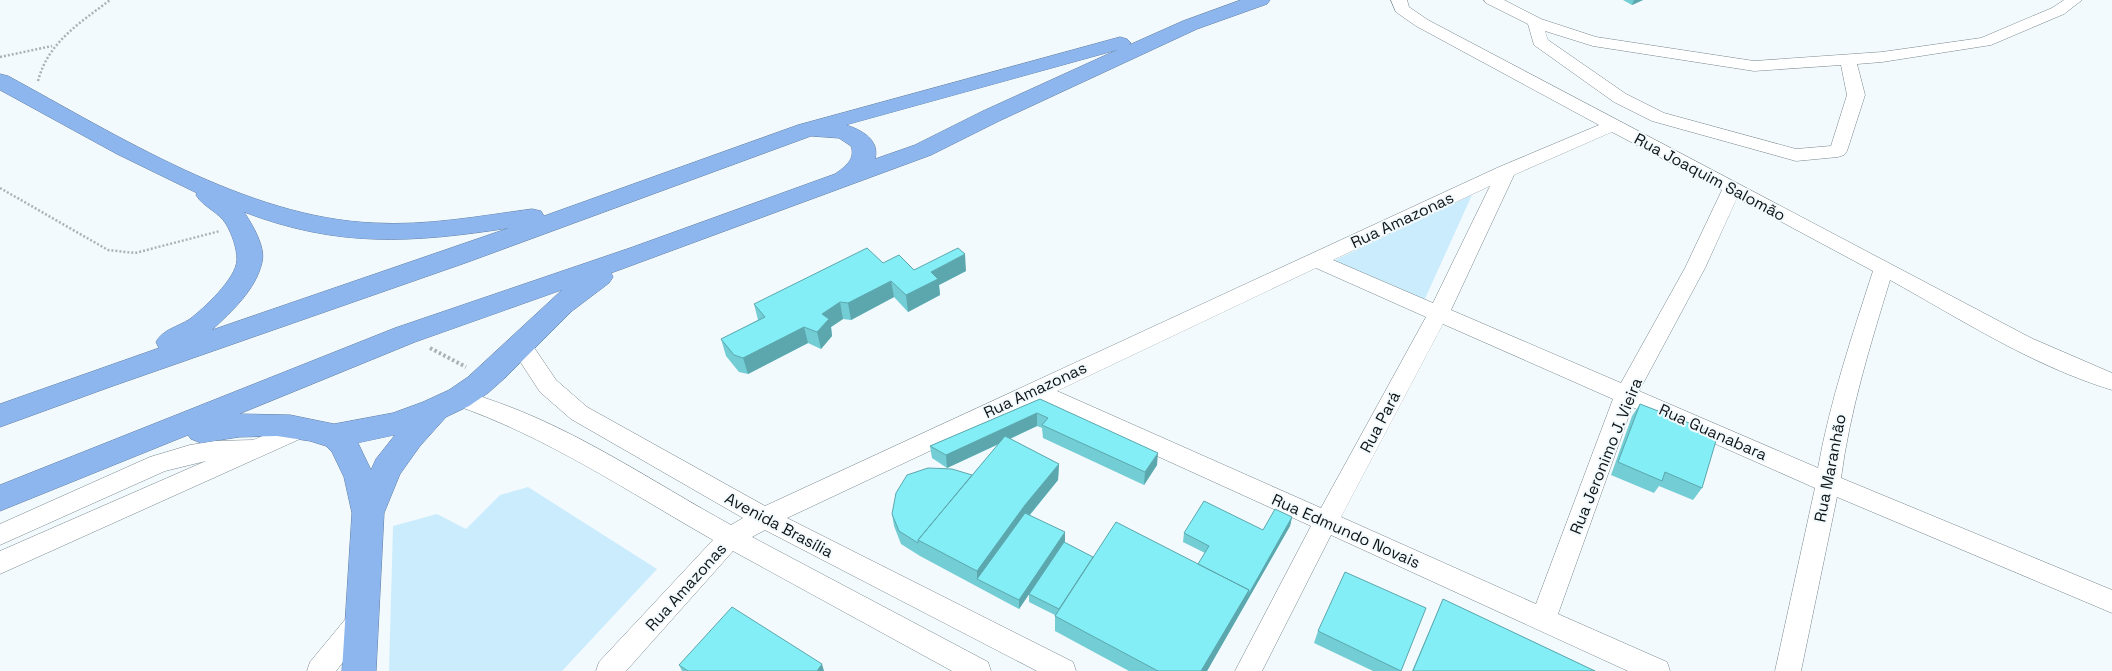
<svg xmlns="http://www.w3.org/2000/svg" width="2112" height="671" font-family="'Space Grotesk',sans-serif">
<rect width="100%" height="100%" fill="#f3fafd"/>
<!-- green -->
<path fill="#cbecfc" d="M1472 195 1423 303 1331 262Z
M528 487 657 569 562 671H389L393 526 437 514 466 529 500 495Z"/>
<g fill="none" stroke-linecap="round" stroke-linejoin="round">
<!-- minor casing -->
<g stroke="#78878e" stroke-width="1">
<path id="minor" d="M1391 0H1407L1409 7 1428 20 2031 338 2112 373V390C2033 366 1962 320 1890 280 1870 346 1850 410 1841 478L2112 590V613L1837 497 1801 671H1775L1815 488 1632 407 1558 614 1667 662 1670 671H1628L1331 535 1262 671H1235L1311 526 1036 401 787 518 1073 662 1076 671H1037L765 530 752 537 988 662 991 671H952L733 551 626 671H596L599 662 713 540C627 491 546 436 452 404L449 398 452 392C464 388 476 395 488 399 575 428 651 481 731 525L743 518 571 419 540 392 510 346 513 340 521 338 529 340 556 380 587 407 765 506 1499 167 1599 125 1416 26 1396 12ZM1612 132 1722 190 1685 268 1621 383 1451 310 1514 175ZM1490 186 1433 303 1333 260ZM1737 198 1873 271C1852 336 1830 401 1818 468L1639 391 1705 268ZM1316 268 1426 317 1321 508 1057 391ZM1443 324 1613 399 1536 604 1341 517Z
M1484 0H1504L1541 19 1596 37 1754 61 1882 52 1981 38 2052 8 2064 0H2082L2064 14 1991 45 1882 62 1857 64 1865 95 1847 151 1844 155 1838 157 1796 161 1652 121 1614 102 1534 45 1528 24 1486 3ZM1545 31 1593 46 1754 71 1841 65 1847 95 1831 146 1796 149 1664 113 1626 94 1548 40Z
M303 419 311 422 314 428 311 434 0 574V551L206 461 165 471 0 545V524L150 457 190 445 215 441 253 440Z
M362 606 371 610 375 618 371 626 336 671H307L310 662 353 610Z"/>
</g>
<!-- highway casing -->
<g stroke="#607da2" stroke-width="1">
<path id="highway" d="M1241 0H1270L1267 4 1197 29 999 121 931 155 611 273 613 277 609 283 572 311 506 377 488 393 469 406 446 417 420 446 400 474 384 513 376 671H342L352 513 344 477 332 452 326 446 310 441 277 436 239 437 201 443 191 439 188 435 0 511V485L395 328 630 248 835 174C845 167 856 159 851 146L839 138 811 136 468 262 110 387 0 427V404L159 348 156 342C163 329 178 327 190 319 204 308 236 279 237 260 237 248 232 234 226 224 219 212 203 207 196 195L197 193 117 154 0 90V74L8 76C117 135 247 218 374 223 427 226 480 216 532 209L541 211 544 216 798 125 1120 37 1127 39 1131 43 1129 45 1183 21ZM1117 50 983 111 915 145 875 159C880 140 862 130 846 125ZM244 212C338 248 412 243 509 228L212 330C231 312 256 290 262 262 266 247 252 224 244 212ZM562 290 468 377 449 390 423 402 393 413 334 424 290 415 239 414 415 342ZM395 435 376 459 371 470 358 443Z"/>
</g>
<!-- path-far1 -->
<path stroke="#abb1b4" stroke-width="2.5" stroke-dasharray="2 2" stroke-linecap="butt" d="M0 57 52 46
M38 81C48 42 80 23 110 0
M0 188 108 250 135 253 220 231"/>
<!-- path -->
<path stroke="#abb1b4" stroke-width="4" stroke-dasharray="2.5 2.5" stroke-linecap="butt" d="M430 348 466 367"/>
<!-- minor -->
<use href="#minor" fill="#fff" fill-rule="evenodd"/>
<!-- highway -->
<use href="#highway" fill="#8cb6ed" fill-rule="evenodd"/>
</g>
<!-- wall -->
<path fill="#72cdd4" d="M1623 0H1643L1632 5Z
M883 263 914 270 966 271 939 285 940 295 908 312 894 297 851 320 843 319 831 327 832 336 821 349 808 343 748 374 739 372 726 356 721 339 758 320 754 304Z
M1040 399 1157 465 1144 485 1043 438 1042 428 1037 426 1010 439 1059 464 1058 480 1030 515 1065 541 1064 542 1093 557 1198 564 1205 553 1183 542 1184 533 1263 530 1292 517 1290 526 1207 671H1129L1055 631V615L1029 602V594L1053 559 1019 609 920 556 901 544 894 526 892 514 972 475 999 444 947 468 932 458 930 446Z
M1640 404 1702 488 1693 500 1659 486 1654 493 1611 475 1632 416Z
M1443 599 1595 671H1412Z
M1426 608 1401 671H1373L1314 643 1318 631Z
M679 665 824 671H682Z"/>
<!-- shaded-wall -->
<path fill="#5ca7ad" d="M1634 0H1643L1632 5Z
M965 254 966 271 939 285 940 295 908 312 906 295 931 272Z
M891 281 894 297 851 320 848 303Z
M840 302 843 319 831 327 832 336 821 349 817 332 822 314Z
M804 327 808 343 748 374 743 358Z
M1037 413V426L947 468 946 455Z
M1158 453 1157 465 1144 485 1145 472Z
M1059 464 1058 480 977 579V571L1025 505Z
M1292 517 1290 526 1207 671H1201Z
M1065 532V541L1019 609V600Z
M822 664 824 671H817Z"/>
<!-- building -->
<path fill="#84eef7" stroke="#5ca7ad" d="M867 248 883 263 899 255 914 270 958 248 965 254 931 272 938 279 906 295 891 281 848 303 840 302 822 314 829 319 817 332 804 327 743 358 734 355 721 339 765 317 754 304Z
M1040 399 1158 453 1145 472 1042 425 1048 418 1037 413 946 455 930 446Z
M1640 404 1718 434 1702 488 1665 472 1662 481 1618 462Z
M1005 436 1059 464 1025 505 977 571 918 540Z
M928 468 952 469 972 475 918 540V543L899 531 892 514 896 493 907 475Z
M1204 501 1263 530 1275 509 1292 517 1247 597 1249 590 1198 564 1209 546 1184 533Z
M1025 513 1065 532 1019 600 977 579Z
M1116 522 1249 590 1201 671H1158L1055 616Z
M1064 542 1093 557 1059 609 1029 594Z
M1345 572 1426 608 1401 671 1318 631Z
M1443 599 1595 671H1413Z
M732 607 822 664 817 671H688L679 665Z"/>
<g text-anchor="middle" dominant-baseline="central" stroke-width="4" stroke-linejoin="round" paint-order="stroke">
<!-- street labels -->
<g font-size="16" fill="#0f1417" stroke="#f3fafd">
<text transform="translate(1710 177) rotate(28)">Rua Joaquim Salomão</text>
<text transform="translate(1402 220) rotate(-25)">Rua Amazonas</text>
<text transform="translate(1035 390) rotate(-25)">Rua Amazonas</text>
<text transform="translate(1380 422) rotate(-62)">Rua Pará</text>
<text transform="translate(1713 432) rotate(24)">Rua Guanabara</text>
<text transform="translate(1606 456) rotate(-68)">Rua Jeronimo J. Vieira</text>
<text transform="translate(1830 468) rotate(-79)">Rua Maranhão</text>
<text transform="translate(779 525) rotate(28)">Avenida Brasília</text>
<text transform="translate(1346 531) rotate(24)">Rua Edmundo Novais</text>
<text transform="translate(686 587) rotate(-48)">Rua Amazonas</text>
</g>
</g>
</svg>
